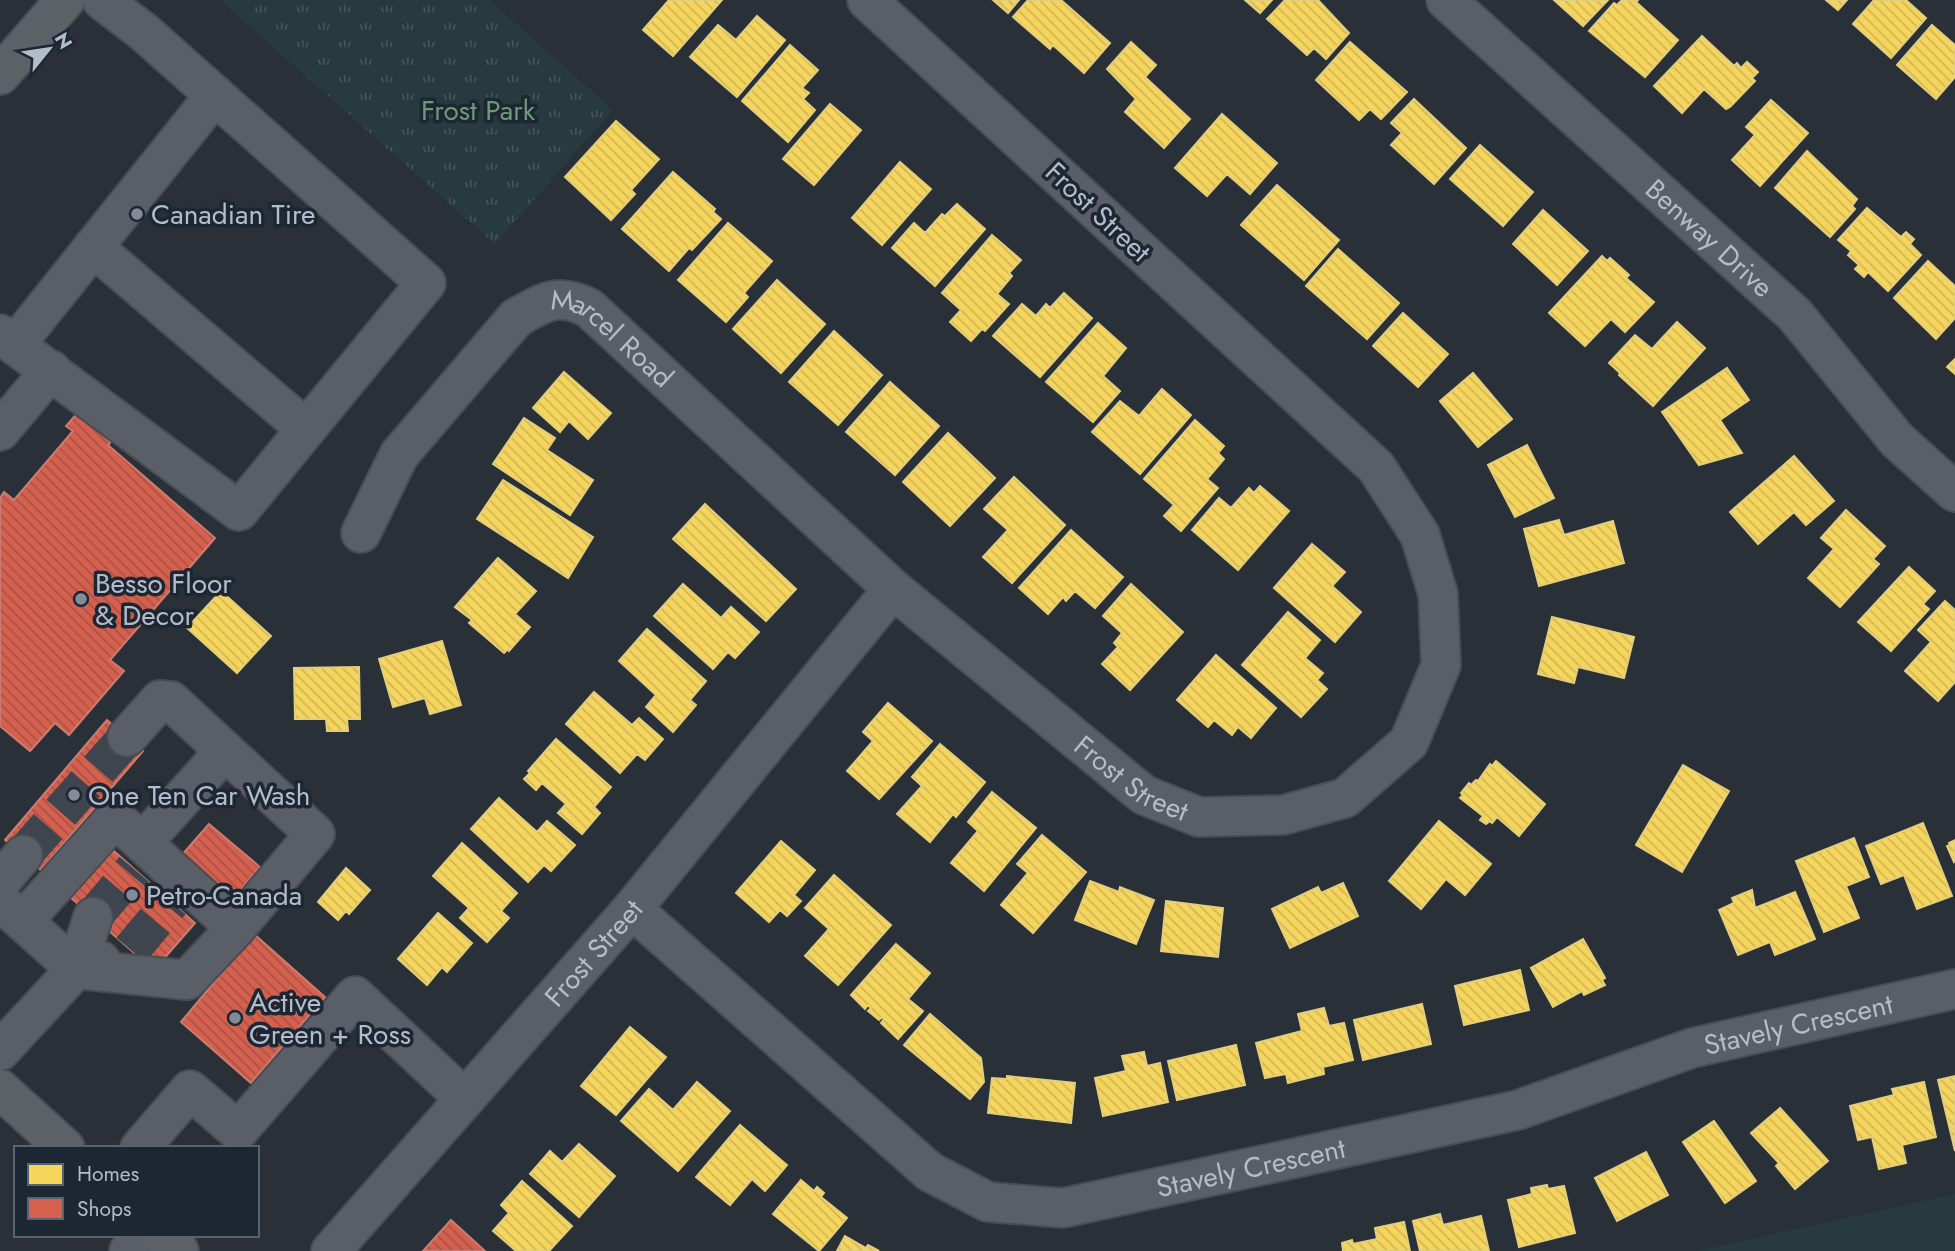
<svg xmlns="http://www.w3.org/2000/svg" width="1955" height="1251" font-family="Jost,sans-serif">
<defs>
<pattern id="park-tufts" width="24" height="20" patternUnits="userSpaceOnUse" patternTransform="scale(1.75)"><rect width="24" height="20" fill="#273a3e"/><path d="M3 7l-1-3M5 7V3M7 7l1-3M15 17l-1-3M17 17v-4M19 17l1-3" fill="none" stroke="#445559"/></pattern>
<pattern id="homes-back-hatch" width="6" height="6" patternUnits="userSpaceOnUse" patternTransform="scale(1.75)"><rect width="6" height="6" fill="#f6d55c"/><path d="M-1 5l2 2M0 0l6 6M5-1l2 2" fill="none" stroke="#d0b656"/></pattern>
<pattern id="shops-back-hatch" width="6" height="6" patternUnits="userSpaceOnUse" patternTransform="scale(1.75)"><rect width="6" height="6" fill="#d6604d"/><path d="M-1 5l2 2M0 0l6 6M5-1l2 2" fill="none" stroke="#a65448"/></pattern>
</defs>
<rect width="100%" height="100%" fill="#2a3038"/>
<!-- grass -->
<path fill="#273a3e" d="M1955 1194V1251H1697Z"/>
<!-- park -->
<path fill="url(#park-tufts)" d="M220 0H489L613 110 495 244Z"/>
<!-- homes -->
<path fill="url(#homes-back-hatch)" stroke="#e2ce7d" stroke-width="2" d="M669 0H722L673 56 643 30Z
M993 0H1019L1008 13Z
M1028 0H1061L1110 43 1084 73 1053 45 1050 49 1013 17Z
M1245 0H1272L1260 13Z
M1285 0H1318L1349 33 1326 59 1314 48 1307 55 1267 19Z
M1554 0H1608L1583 26Z
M1622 0H1638L1636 2 1678 40 1645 77 1589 31 1614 3 1617 5Z
M1826 0H1847L1838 10Z
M1874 0H1906L1926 18 1891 58 1853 24Z
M757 16 785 40 737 97 690 57 718 25 736 40Z
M1932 25 1955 45V77L1936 99 1897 65Z
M1702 36 1734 66 1737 63 1741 68 1747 62 1758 72 1752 78 1755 81 1730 107 1726 109 1704 89 1682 113 1654 86Z
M1131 42 1156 65 1145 77 1190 119 1164 148 1125 112 1136 99 1107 69Z
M1350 42 1407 92 1381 119 1370 109 1359 120 1316 80Z
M790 45 818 70 802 88 809 93 803 99 815 110 788 142 742 101Z
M1414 99 1466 148 1434 184 1391 145 1402 133 1391 123Z
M1771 100 1808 133 1760 186 1732 160 1755 135 1746 127Z
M830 104 861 130 814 185 783 159Z
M1222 114 1277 163 1250 194 1227 174 1207 196 1175 168Z
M616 121 659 159 631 190 635 194 611 220 565 177Z
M1480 145 1533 192 1503 226 1450 179Z
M1807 151 1857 199 1852 206 1855 209 1830 237 1775 188Z
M900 162 931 189 882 245 852 218Z
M673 172 715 209 713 212 721 219 692 250 689 248 669 271 622 229Z
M1277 185 1339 240 1304 280 1241 225Z
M957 204 985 229 935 286 892 248 914 223 925 233 942 214 945 216Z
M1867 208 1901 237 1906 232 1914 239 1910 244 1921 255 1888 291 1868 272 1864 277 1855 269 1859 265 1848 255 1851 251 1838 240Z
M1543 210 1588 251 1557 285 1513 244Z
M728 223 772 261 744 293 748 297 726 322 678 280Z
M992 235 1021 260 1009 273 1012 276 997 294 1009 304 985 331 982 329 971 341 950 322 961 310 942 293Z
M1338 249 1399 303 1367 339 1306 286Z
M1602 256 1607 261 1610 258 1629 275 1626 278 1654 302 1625 332 1611 319 1585 346 1549 313Z
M1928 261 1955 286V318L1936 339 1894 298Z
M777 280 825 324 781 373 733 329Z
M1064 293 1092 318 1040 377 993 336 1022 304 1036 316 1046 304 1050 308Z
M1403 313 1448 354 1418 387 1373 346Z
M1677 322 1705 348 1653 406 1619 375 1620 373 1609 363 1635 335 1652 349Z
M1098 323 1126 348 1103 376 1120 391 1093 422 1046 382Z
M834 331 882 375 838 425 789 382Z
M1955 359V374L1947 367Z
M1727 368 1749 400 1720 420 1742 453 1699 465 1662 412Z
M564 372 611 413 588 439 569 421 560 432 533 408Z
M1473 373 1512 419 1478 447 1440 401Z
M890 382 939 426 895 475 846 432Z
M1162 389 1191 415 1140 474 1092 432 1120 401 1139 416Z
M524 418 555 438 547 450 593 480 570 515 493 464Z
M1195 420 1224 446 1218 453 1224 459 1207 479 1218 488 1181 531 1164 516 1174 505 1144 479Z
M948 433 995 478 950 526 903 482Z
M1527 445 1554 498 1515 517 1488 465Z
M1794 456 1834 501 1806 525 1794 512 1758 544 1730 512Z
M1014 477 1065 525 1012 583 983 557 1008 530 984 509Z
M503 480 593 537 568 578 477 519Z
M1260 486 1289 511 1238 570 1192 530 1219 498 1231 508 1249 488 1254 493Z
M705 504 796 589 766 621 673 539Z
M1846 510 1885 546 1873 559 1879 564 1840 607 1808 578 1834 549 1821 538Z
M1559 520 1564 535 1613 521 1624 563 1539 586 1524 529Z
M1071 530 1123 577 1095 608 1075 591 1066 601 1063 597 1048 614 1019 588Z
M1312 544 1345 572 1332 586 1361 612 1335 642 1274 588Z
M498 558 536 591 515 614 530 627 509 651 508 649 504 653 469 623 472 620 455 607Z
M1909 567 1935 591 1923 604 1929 609 1891 651 1858 622Z
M683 584 721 618 731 607 759 632 735 658 728 652 713 669 654 616Z
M1131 584 1183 632 1130 690 1102 664 1118 647 1114 643 1122 633 1103 616Z
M221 591 271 636 237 673 187 628Z
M1945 601 1955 610V682L1938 701 1905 671 1931 642 1918 630Z
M1288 612 1320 640 1305 658 1323 673 1317 680 1327 689 1301 717 1242 665Z
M1552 617 1634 637 1624 678 1578 667 1574 683 1538 674Z
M647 629 706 681 690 700 696 705 673 732 646 707 656 695 619 661Z
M442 641 461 705 430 714 425 698 393 707 379 659Z
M1216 655 1276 708 1251 738 1238 727 1232 735 1214 720 1208 727 1177 700Z
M359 667 360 719H347L348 731H327L326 719H295L294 668Z
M594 692 632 725 639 718 663 739 645 760 637 754 620 773 566 724Z
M888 703 932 741 879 799 847 771 873 741 863 732Z
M556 739 611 787 594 807 600 813 582 834 558 813 566 804 542 783 536 790 524 779 530 773 528 771Z
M940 744 985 782 956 817 953 814 930 842 897 814 922 786 912 777Z
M1496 761 1545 804 1519 836 1497 817 1492 823 1490 821 1486 824 1480 820 1483 816 1460 798 1463 795 1461 793 1469 783 1471 785 1476 780 1478 781 1490 764 1492 766Z
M1683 765 1729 791 1682 872 1636 845Z
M992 792 1036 828 984 891 951 863 978 831 968 822Z
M499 798 537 832 547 821 575 845 551 871 544 865 528 882 471 829Z
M1439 821 1491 864 1465 895 1446 879 1421 909 1389 881Z
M1923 823 1952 896 1917 909 1904 875 1881 884 1866 846Z
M1042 835 1086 872 1033 933 1001 905 1028 873 1017 864Z
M1854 838 1869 877 1846 886 1859 918 1824 932 1796 861Z
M1955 840V861L1954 862 1947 846 1950 845 1949 843Z
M781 841 815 870 794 895 801 901 787 916 780 910 769 922 736 893Z
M462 843 517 893 501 911 509 918 487 942 460 918 469 908 433 876Z
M346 868 370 890 349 914 346 911 338 920 318 902Z
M834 875 891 925 838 985 805 956 829 929 805 908Z
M1090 881 1119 892 1120 887 1154 900 1136 944 1075 920Z
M1343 883 1358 916 1290 948 1272 909 1318 887 1321 893Z
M1752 890 1755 908 1795 892 1815 939 1775 955 1770 942 1738 955 1719 910 1734 903 1732 898Z
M1166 901 1223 908 1218 957 1161 951Z
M438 913 472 943 447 972 442 967 427 985 398 959Z
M1583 939 1605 978 1602 980 1605 985 1584 995 1582 991 1553 1007 1531 968Z
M896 944 930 973 908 999 923 1011 898 1039 881 1023 884 1019 882 1017 879 1020 868 1011 871 1008 868 1005 865 1009 851 995Z
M1520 970 1529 1010 1464 1025 1455 986Z
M1422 1004 1431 1044 1363 1060 1354 1020Z
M1324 1008 1329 1026 1344 1023 1353 1060 1323 1067 1324 1074 1288 1083 1286 1074 1265 1078 1256 1043 1302 1031 1298 1014Z
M930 1014 981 1058 984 1082 970 1099 904 1045Z
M630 1027 666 1057 616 1115 581 1086Z
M1236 1045 1245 1085 1177 1100 1168 1061Z
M1144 1052 1147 1066 1160 1063 1168 1102 1103 1116 1095 1078 1126 1071 1122 1056Z
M1007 1076 1075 1083 1071 1123 988 1113 992 1078 1007 1079Z
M1955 1076V1151L1938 1080Z
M697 1082 730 1111 678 1171 621 1121 649 1089 673 1110Z
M1924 1082 1936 1137 1902 1145 1906 1163 1879 1169 1872 1137 1858 1140 1850 1106 1894 1095 1892 1089Z
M1780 1108 1828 1161 1795 1189 1776 1166 1779 1163 1751 1133Z
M1714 1121 1756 1181 1725 1203 1683 1142Z
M740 1125 787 1165 765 1191 752 1179 730 1205 696 1177Z
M579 1144 615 1176 579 1217 530 1174 550 1151 562 1162Z
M1646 1152 1668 1195 1617 1221 1595 1178Z
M801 1180 814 1191 817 1187 824 1193 821 1197 847 1218 819 1251 773 1214Z
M522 1181 572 1226 549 1251H516L493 1231 509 1213 501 1205Z
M1547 1185 1548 1189 1564 1186 1575 1233 1519 1247 1508 1200 1532 1194 1531 1188Z
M1440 1214 1443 1225 1481 1216 1489 1251H1420L1413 1221Z
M1404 1222 1410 1251H1343L1342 1243 1352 1240 1353 1244 1377 1239 1375 1228Z
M845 1236 866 1248 868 1245 879 1251H837Z"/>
<!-- shops -->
<path fill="url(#shops-back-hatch)" stroke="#cc7c72" stroke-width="2" d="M80 410 113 439 108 445 215 538 110 660 124 671 69 735 55 723 30 751 0 726V498L4 492 14 500 73 431 66 426Z
M107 720 143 751 41 870 5 840Z
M209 824 260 867 232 900 181 856Z
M106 844 195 923 154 970 63 891Z
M254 934 325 997 251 1083 181 1022Z
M451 1220 485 1251H423Z"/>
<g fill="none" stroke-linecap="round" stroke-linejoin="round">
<!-- minor-tunnel -->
<path stroke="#3f454e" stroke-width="38" stroke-dasharray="38 19" stroke-linecap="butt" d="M23 855 127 737
M93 917 134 869
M131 950 171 902"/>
<!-- minor casing -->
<g stroke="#484c53" stroke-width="42">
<g id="minor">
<path id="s1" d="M1446 0 1795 315 1897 440 1955 492"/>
<path d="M93 247 306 429"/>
<path d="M0 334 239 511 426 283 145 33 102 0"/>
<path d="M15 345 215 95"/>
<path d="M0 431 51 370"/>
<path id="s2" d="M361 533 399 455 516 318C544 302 558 292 589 308L893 589"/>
<path d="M143 842 225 751"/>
<path d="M0 882 23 855"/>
<path d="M0 901 76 969 187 980 236 928 315 834 171 701 160 700 127 737"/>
<path id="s3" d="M632 909 930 1172 988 1202 1063 1208 1518 1110 1692 1048 1955 989"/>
<path d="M23 921 115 818 236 928"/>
<path d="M76 969 93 917"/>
<path d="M0 1051 76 969 101 961"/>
<path d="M140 1148 190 1090 238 1131 355 996 465 1099"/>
<path d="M129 1251 143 1235"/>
<path id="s4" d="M331 1251 632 909 893 589 1144 795 1199 817 1283 815 1345 798 1409 742 1441 665 1438 594 1420 535 1376 467 867 0"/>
</g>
</g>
<!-- major casing -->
<g stroke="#484c55" stroke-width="42">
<path id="major" d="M0 75 65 0
M0 1089 65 1148
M161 1235 179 1251"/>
</g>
<!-- minor -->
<use href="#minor" stroke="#5a5e66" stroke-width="38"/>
<!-- major -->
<use href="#major" stroke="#5c6168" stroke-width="38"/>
</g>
<!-- markers -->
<g fill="#848b96" stroke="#1d2633" stroke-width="2.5">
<circle cx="137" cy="214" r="7"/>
<circle cx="81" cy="599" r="7"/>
<circle cx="74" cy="795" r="7"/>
<circle cx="132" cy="895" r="7"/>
<circle cx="235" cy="1018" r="7"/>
</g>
<g text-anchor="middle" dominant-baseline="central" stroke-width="7" stroke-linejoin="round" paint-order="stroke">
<!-- park labels -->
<g font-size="28" fill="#6b9a76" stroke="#1d2633">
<text x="478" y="110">Frost Park</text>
</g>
<!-- street labels -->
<g font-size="28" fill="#b4bcc9" stroke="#1d2633">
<text transform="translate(1098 212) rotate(43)">Frost Street</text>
<text stroke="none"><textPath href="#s1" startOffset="355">Benway Drive</textPath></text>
<text stroke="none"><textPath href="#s2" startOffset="380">Marcel Road</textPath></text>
<text stroke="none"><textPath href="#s4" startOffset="1174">Frost Street</textPath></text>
<text stroke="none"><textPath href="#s4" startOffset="397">Frost Street</textPath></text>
<text stroke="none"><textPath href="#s3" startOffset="1297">Stavely Crescent</textPath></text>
<text stroke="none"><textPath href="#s3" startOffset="730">Stavely Crescent</textPath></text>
</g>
<!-- poi labels -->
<g font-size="28" fill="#b4bcc9" stroke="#1d2633" text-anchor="start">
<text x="151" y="214">Canadian Tire</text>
<text x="95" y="583">Besso Floor<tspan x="95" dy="32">&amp; Decor</tspan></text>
<text x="88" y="795">One Ten Car Wash</text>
<text x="146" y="895">Petro-Canada</text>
<text x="249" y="1002">Active<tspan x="249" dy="32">Green + Ross</tspan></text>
</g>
</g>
<!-- legend -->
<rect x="14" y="1146" width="245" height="91" fill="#1d2633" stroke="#59626f" stroke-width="2"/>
<rect x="28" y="1164" width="35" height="21" fill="#f6d55c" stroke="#59626f" stroke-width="2"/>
<text x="77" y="1181" font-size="21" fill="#b4bcc9">Homes</text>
<rect x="28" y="1198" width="35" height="21" fill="#d6604d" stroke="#59626f" stroke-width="2"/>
<text x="77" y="1216" font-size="21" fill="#b4bcc9">Shops</text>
<!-- north arrow -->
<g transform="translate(49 49) rotate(60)" stroke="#1d2633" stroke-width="5" paint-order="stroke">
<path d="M0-5L12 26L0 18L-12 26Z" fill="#b4bcc9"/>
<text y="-10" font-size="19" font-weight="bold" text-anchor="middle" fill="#b4bcc9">N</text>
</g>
</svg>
